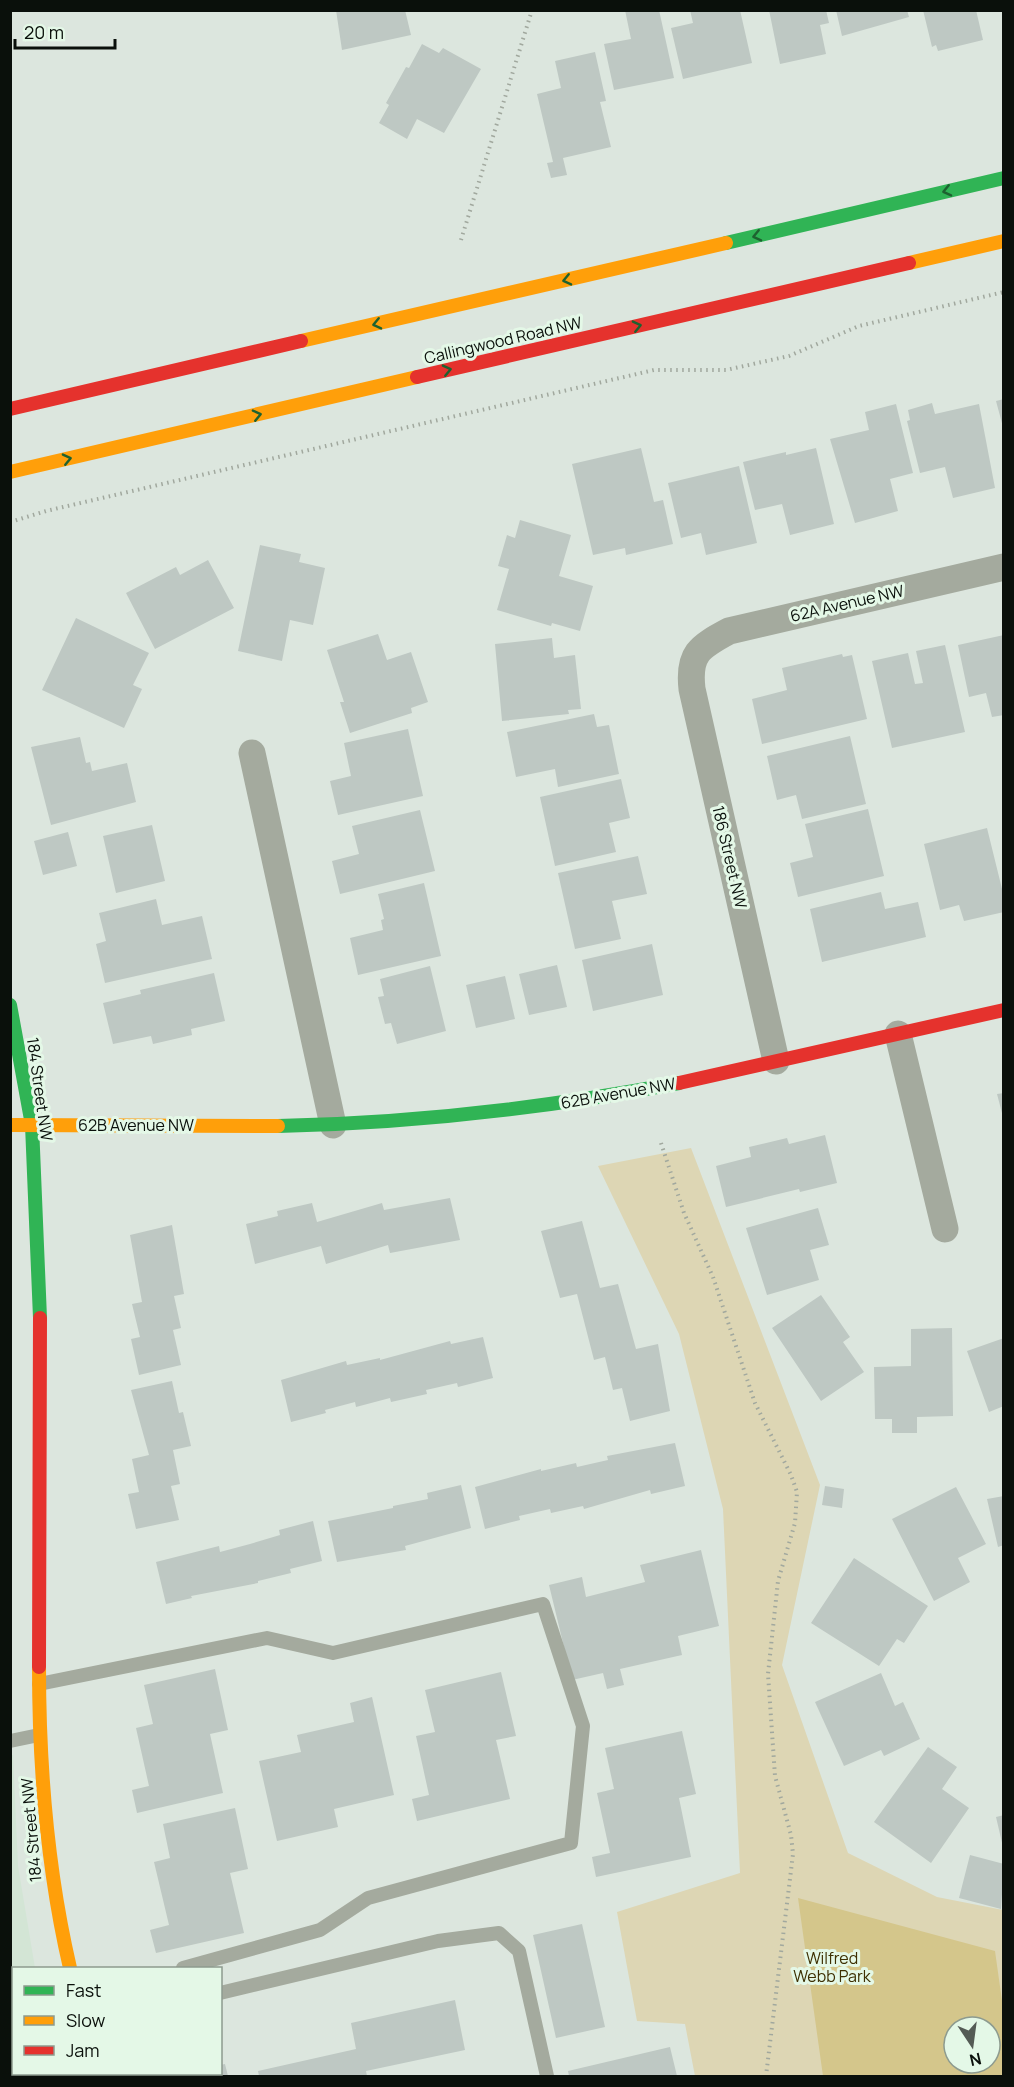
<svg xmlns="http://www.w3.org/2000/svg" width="1014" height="2087" font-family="Manrope,sans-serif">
<rect width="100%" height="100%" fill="#dce6de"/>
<!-- built -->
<path fill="#d3e5d5" d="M13 1755 18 1866 35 1968H14V2074H52V2076H11L10 1756Z"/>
<!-- green -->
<path fill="#ddd6b4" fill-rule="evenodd" d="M691 1148 820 1485 782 1665 848 1853 937 1897 1003 1910V2076H695L685 2024 637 2021 617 1912 740 1873 723 1509 679 1334 598 1166ZM954 2027H990V2063H954Z"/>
<!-- forest -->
<path fill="#d4c68b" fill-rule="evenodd" d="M798 1898 995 1951 1003 2008V2076H823ZM954 2027H990V2063H954Z"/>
<!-- building -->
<path fill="#bec8c3" d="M336 10H405L411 35 342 50Z
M625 10H659L674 78 614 90 604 44 631 39Z
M690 10H740L752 63 683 79 671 28 693 23Z
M769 10H826L829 23 820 25 826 54 780 64Z
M836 10H907L909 17 842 36Z
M923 10H976L983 40 938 51 936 45 932 47Z
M422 44 439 53 443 48 481 69 444 133 417 119 407 139 379 123 389 105 386 103 406 67 409 68Z
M595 52 606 101 600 102 611 147 563 158 567 175 551 178 547 163 553 162 537 94 561 88 555 61Z
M1004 399V427H1003L996 401Z
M932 403 935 414 979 404 995 488 953 498 945 467 920 473 907 421 910 420 908 410Z
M896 404 913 473 890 479 898 511 855 523 830 439 869 430 865 412Z
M641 448 654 502 663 500 673 544 626 555 625 548 593 555 572 464Z
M816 448 834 524 790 535 782 504 755 510 743 462 786 452V455Z
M739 466 757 543 706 555 701 533 681 538 668 483Z
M520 520 571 535 559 576 593 586 580 631 552 623 551 626 497 610 509 569 498 566 507 535 515 538Z
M260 545 301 554 299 562 325 568 313 625 290 620 282 661 238 651Z
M208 560 234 608 155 649 126 593 176 567 180 575Z
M76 618 149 653 133 685 142 689 124 728 42 690Z
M378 634 387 660 411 652 428 702 411 708 412 713 350 733 340 702H344L327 650Z
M1004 635V715L992 717 986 693 969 697 958 645Z
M552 638 554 658 575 655 581 709 568 710 569 714 502 721 495 644Z
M945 645 965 732 892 748 872 661 908 653 915 684 923 683 916 651Z
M842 654 843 657 852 655 867 719 762 744 752 699 787 690 782 668Z
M594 714 597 727 609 725 619 774 558 787 555 769 516 777 507 732Z
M408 729 423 796 338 815 330 781 351 776 344 743Z
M850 736 866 804 802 819 796 795 777 800 767 756Z
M80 737 86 763 90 762 92 771 127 763 136 802 51 825 31 747Z
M621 779 630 818 609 823 616 852 555 866 540 797Z
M868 809 884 876 798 897 790 863 813 857 805 824Z
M420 810 435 871 340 894 332 861 359 854 352 826Z
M152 825 165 881 116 893 103 836Z
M987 828 1004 897V912L964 921 959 905 940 910 924 844Z
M68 832 77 866 43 875 34 841Z
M638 856 647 894 612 901 621 939 575 949 558 873Z
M424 883 441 956 358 975 350 938 383 930 381 920 384 919 378 894Z
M881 892 885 909 918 902 926 937 822 962 810 909Z
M156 899 162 925 202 916 212 959 105 983 96 944 106 941 99 913Z
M652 944 663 995 593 1011 582 960Z
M557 965 567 1007 529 1015 519 974Z
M430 966 446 1031 397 1044 391 1023 385 1024 378 997 384 996 380 979Z
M214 973 225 1021 191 1029 192 1035 153 1044 151 1036 113 1044 103 1003 141 994 140 990Z
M505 976 515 1019 476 1028 466 985Z
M1004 1093V1117H1003L997 1094Z
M825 1135 837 1183 800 1192 799 1189 726 1207 716 1166 751 1157 749 1147 787 1138 789 1144Z
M450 1198 460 1240 390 1253 388 1245 326 1264 321 1246 255 1264 246 1224 278 1216 277 1211 312 1203 317 1222 382 1203 384 1210Z
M818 1208 829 1245 810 1250 819 1280 767 1295 746 1228Z
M582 1221 600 1288 618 1284 636 1349 658 1344 670 1411 630 1421 622 1388 613 1390 605 1357 594 1360 577 1294 560 1298 541 1231Z
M172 1225 184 1294 174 1296 181 1328 173 1330 181 1365 139 1375 131 1339 140 1337 132 1304 142 1302 130 1235Z
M821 1295 850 1337 843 1342 864 1372 821 1401 772 1328Z
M952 1328 953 1416 917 1417V1433H892V1419H875L874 1367 911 1366V1329Z
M483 1337 493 1378 458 1387 457 1383 426 1390 427 1394 391 1402 390 1398 356 1407 355 1402 325 1410 326 1413 291 1422 281 1380 346 1361 347 1365 380 1358V1360L450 1341 451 1344Z
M1004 1338V1406L989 1412 967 1351Z
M172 1381 179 1413 183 1412 191 1446 173 1450 180 1484 171 1486 179 1520 136 1529 128 1494 139 1492 132 1459 149 1455 131 1390Z
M675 1443 685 1486 651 1494 650 1490 584 1509 583 1506 551 1513 550 1509 519 1516 520 1520 485 1529 475 1487 541 1469V1471L576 1463 577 1467 608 1460 607 1456Z
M461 1485 471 1528 405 1546 406 1550 337 1562 328 1521 393 1508V1506L428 1499 427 1493Z
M825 1486 844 1489 842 1508 822 1505Z
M956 1487 986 1544 958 1558 970 1582 934 1601 892 1519Z
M1004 1496V1545L998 1547 987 1499Z
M313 1521 322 1561 290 1569 291 1573 258 1581V1583L191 1596 192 1598 166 1604 156 1562 219 1546 220 1552 250 1544 280 1535 279 1530Z
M701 1550 719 1626 678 1636 682 1655 620 1669 624 1685 607 1689 603 1673 572 1680 549 1585 582 1577 586 1597 645 1582 640 1565Z
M854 1558 928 1606 904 1643 897 1639 879 1666 811 1623Z
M215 1669 228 1730 210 1734 223 1793 137 1813 132 1790 149 1786 136 1728 153 1724 144 1685Z
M501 1672 516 1736 496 1740 510 1799 417 1821 412 1799 429 1795 416 1736 435 1732 425 1690Z
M881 1673 895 1706 903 1702 920 1739 884 1756 881 1750 844 1766 815 1702Z
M372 1697 394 1795 334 1809 338 1827 277 1841 259 1761 301 1752 297 1735 354 1722 350 1703Z
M682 1731 696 1794 679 1798 691 1857 596 1877 592 1857 610 1853 597 1793 614 1789 605 1748Z
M928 1747 957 1767 942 1789 969 1808 931 1863 874 1822Z
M235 1808 248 1869 230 1873 244 1933 156 1953 150 1930 169 1925 154 1862 170 1858 163 1824Z
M1004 1815V1847H1003L996 1817Z
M970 1855 1004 1864 1001 1909 959 1898Z
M582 1924 605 2027 556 2038 533 1935Z
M455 2000 465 2050 366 2071 367 2076H259L258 2071 356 2049 351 2023Z
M670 2047 677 2076H569L568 2071Z
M225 2064 228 2076H165L164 2074H220V2065Z"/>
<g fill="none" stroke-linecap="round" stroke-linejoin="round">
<!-- path -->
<path stroke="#a1a89e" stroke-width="4" stroke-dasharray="1.5 4.5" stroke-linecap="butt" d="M461 240 532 10
M10 522 46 511 654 370H726L789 356 859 326 1004 292
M661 1143 684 1213 713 1277 755 1403 791 1475 797 1492 795 1523 778 1581 768 1674 775 1776 791 1835 793 1854 766 2076"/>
<!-- lane -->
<path stroke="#a4aa9e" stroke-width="14" d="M39 1684 267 1638 333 1653 543 1604 583 1726 571 1843 368 1898 320 1930 183 1968
M10 1741 39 1735
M220 1993 438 1941 499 1933 519 1951 547 2076"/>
<!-- street -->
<path stroke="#a4aa9e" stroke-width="27" d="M252 753 333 1125
M898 1034 945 1229
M776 1061 692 689C688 654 699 647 729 631L1004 567"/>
<!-- fast -->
<path stroke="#30b455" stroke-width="14" d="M726 243 1004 178
M10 1005 32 1125 40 1318
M278 1126C414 1123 546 1108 679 1083
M94 2074V2076"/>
<!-- slow -->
<path stroke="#ff9f0a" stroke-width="14" d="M909 263 1004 241
M301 341 726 243
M10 472 417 377
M10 1125 278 1126
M39 1667C39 1769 47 1869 70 1968"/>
<!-- jam -->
<path stroke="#e5322d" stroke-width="14" d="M417 377 909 263
M10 409 301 341
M679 1083 1004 1010
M39 1667 40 1318"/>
</g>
<!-- one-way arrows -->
<defs><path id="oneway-chevron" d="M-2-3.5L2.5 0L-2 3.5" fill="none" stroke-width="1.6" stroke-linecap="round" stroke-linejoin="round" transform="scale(1.5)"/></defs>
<g stroke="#1d6230">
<use href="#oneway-chevron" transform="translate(947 191) rotate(167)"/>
<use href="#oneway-chevron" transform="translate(757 236) rotate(167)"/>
<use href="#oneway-chevron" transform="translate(567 280) rotate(167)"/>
<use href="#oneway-chevron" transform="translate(377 324) rotate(167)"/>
<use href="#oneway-chevron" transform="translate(637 326) rotate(-13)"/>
<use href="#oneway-chevron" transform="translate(447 370) rotate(-13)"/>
<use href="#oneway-chevron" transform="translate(257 415) rotate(-13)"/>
<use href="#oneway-chevron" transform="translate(67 459) rotate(-13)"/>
</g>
<g text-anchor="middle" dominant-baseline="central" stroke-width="6" stroke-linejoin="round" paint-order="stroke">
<!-- street labels -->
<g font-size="16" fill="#0a100b" stroke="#e4f8e7">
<text transform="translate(503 340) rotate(-13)">Callingwood Road NW</text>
<text transform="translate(847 603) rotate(-13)">62A Avenue NW</text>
<text transform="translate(730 857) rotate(77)">186 Street NW</text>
<text transform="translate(40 1089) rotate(82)">184 Street NW</text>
<text transform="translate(618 1093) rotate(-10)">62B Avenue NW</text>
<text x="136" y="1125">62B Avenue NW</text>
<text transform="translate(31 1830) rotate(-95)">184 Street NW</text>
</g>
<!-- park labels -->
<g font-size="16" fill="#3d2f02" stroke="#e4f8e7">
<text x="832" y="1958">Wilfred<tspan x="832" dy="18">Webb Park</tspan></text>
</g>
</g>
<!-- border -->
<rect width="1014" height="2087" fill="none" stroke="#0a100b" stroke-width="24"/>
<!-- legend -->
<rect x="12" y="1967" width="210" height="108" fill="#e4f8e7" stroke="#8d9b8f" stroke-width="1.5"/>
<rect x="24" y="1986" width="30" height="9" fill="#30b455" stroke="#8d9b8f" stroke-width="1.5"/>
<text x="66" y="1997" font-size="18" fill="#0a100b">Fast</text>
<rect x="24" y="2016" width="30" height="9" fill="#ff9f0a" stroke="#8d9b8f" stroke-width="1.5"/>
<text x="66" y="2027" font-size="18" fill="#0a100b">Slow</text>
<rect x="24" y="2046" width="30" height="9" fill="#e5322d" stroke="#8d9b8f" stroke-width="1.5"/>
<text x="66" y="2057" font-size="18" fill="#0a100b">Jam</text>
<!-- north arrow -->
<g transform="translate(972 2045) rotate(167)"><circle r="28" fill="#e4f8e7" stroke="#8d9b8f" stroke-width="1.5"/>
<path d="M0-4.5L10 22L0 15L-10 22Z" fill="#545b55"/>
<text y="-9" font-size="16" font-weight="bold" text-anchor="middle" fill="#0a100b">N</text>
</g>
<!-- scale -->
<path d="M15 39v9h100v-9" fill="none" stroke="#0a100b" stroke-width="3"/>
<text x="24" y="39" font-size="18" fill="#0a100b" stroke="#e4f8e7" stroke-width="4.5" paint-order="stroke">20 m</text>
</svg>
